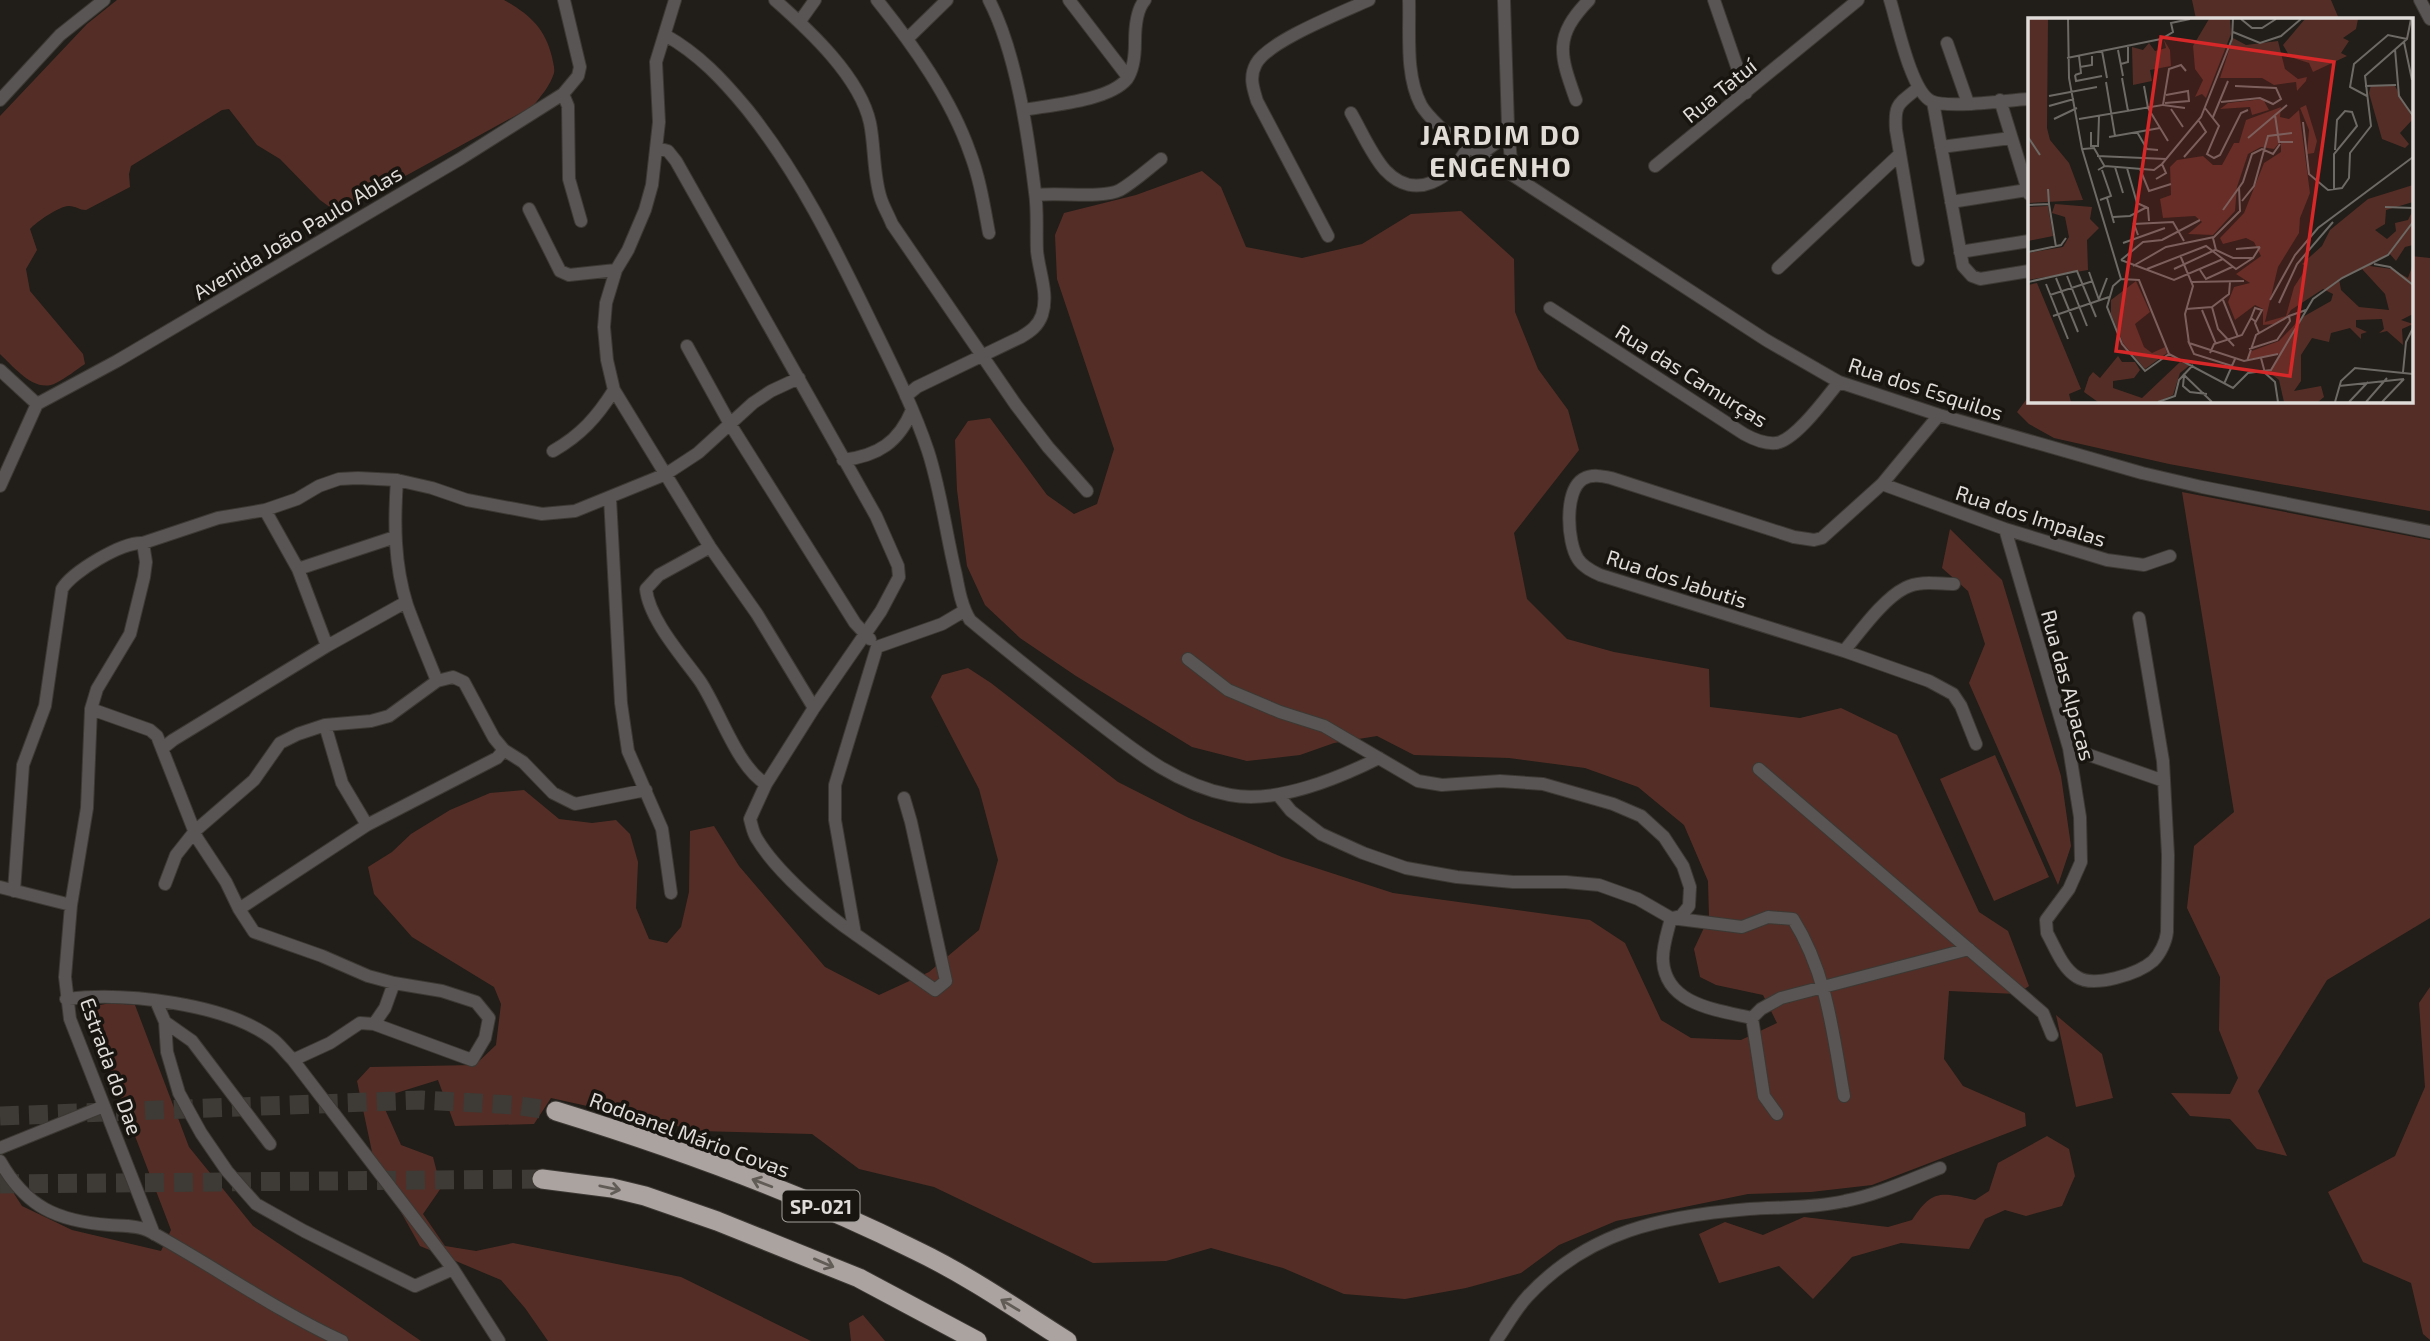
<svg xmlns="http://www.w3.org/2000/svg" width="2430" height="1341" font-family="'Exo 2',sans-serif">
<rect width="100%" height="100%" fill="#211d18"/>
<!-- green -->
<path fill="#542e26" d="M117 0H504C529 14 545 28 552 57 553 63 555 68 554 73 550 86 541 96 533 106L338 213 320 200 280 159 257 145 229 109 222 110 131 166 129 174 130 187 86 210C79 210 76 206 69 206 61 205 36 222 30 229L37 250 26 269 30 291 83 354 85 364C76 370 66 378 56 383 35 394 14 367 0 354V116L87 24Z
M2192 0H2331L2339 19H2196Z
M1202 171 1221 187 1246 247 1302 258 1362 244 1411 214 1461 211 1514 259 1515 312 1538 369 1568 410 1579 450 1514 533 1527 599 1567 639 1614 652 1709 669 1710 707 1800 718 1841 708 1897 735 1979 912 2008 931 2029 986 2017 994 1949 991 1944 1059 1963 1086 2025 1113 2026 1126 1872 1185 1811 1192 1748 1194 1616 1221 1559 1245 1521 1273 1466 1288 1405 1299 1344 1294 1283 1268 1211 1248 1166 1261 1093 1263 934 1187 859 1169 812 1134 700 1131 551 1098 534 1124 455 1126 438 1080 380 1098 401 1145 433 1157 441 1188 423 1214 445 1246 476 1251 513 1243 681 1277 811 1341H548L525 1308 501 1280 420 1246 375 1166 357 1081 370 1067 475 1065 496 1045 501 1004 494 987 412 937 374 894 368 867 392 852 411 834 450 810 490 793 524 790 559 819 592 823 616 820 630 834 638 862 636 908 649 939 667 943 681 927 689 892 690 831 714 826 739 866 825 967 879 995 929 972 979 930 998 860 979 789 931 697 942 675 968 668 991 683 1118 782 1189 818 1282 857 1393 893 1590 920 1625 943 1661 1020 1691 1038 1741 1040 1777 1023 1763 995 1716 985 1700 977 1694 949 1709 917 1708 881 1684 825 1638 787 1585 768 1509 758 1414 755 1377 736 1334 743 1300 755 1247 761 1192 747 1076 676 1020 638 985 605 967 566 957 490 955 440 968 421 990 418 1047 495 1074 514 1097 504 1114 449 1057 279 1055 235 1064 213 1136 195Z
M2411 256 2430 258V511L2169 464 2054 438 2029 424 2017 412 2029 396V401H2411Z
M2182 492 2430 540V918L2327 980 2258 1091 2287 1156 2257 1149 2230 1119 2190 1116 2171 1093 2230 1094 2238 1078 2219 1030 2220 977 2187 908 2194 846 2234 812Z
M1950 529 2002 580 2061 776 2071 846 2058 885 1969 683 1985 644 1968 591 1942 568Z
M1995 755 2049 877 1994 901 1940 779Z
M2430 987V1340L2423 1334 2411 1283 2363 1262 2328 1192 2395 1156 2425 1087 2419 1003Z
M110 1003 135 1005 189 1147 253 1226 421 1341H0V1182L4 1178 22 1206 72 1230 161 1251 171 1230 86 1008Z
M2056 1015 2102 1054 2113 1098 2076 1107Z
M2047 1136 2069 1149 2075 1176 2062 1206 2026 1216 2005 1210 1985 1219 1969 1249 1901 1243 1852 1257 1813 1299 1779 1266 1719 1283 1699 1234 1725 1222 1763 1235 1804 1217 1888 1227 1912 1220C1932 1189 1941 1192 1975 1200L1989 1191 1998 1163Z
M863 1315 885 1341H851L849 1323Z"/>
<g fill="none" stroke-linecap="round" stroke-linejoin="round">
<!-- highway-tunnel -->
<path stroke="#3e3a35" stroke-width="19" stroke-dasharray="19 10" stroke-linecap="butt" d="M0 1116 422 1100 513 1105 556 1111
M0 1184 542 1179"/>
<!-- minor casing -->
<g stroke="#3c3833" stroke-width="14">
<path id="minor" d="M675 0 656 62 659 122 652 185 645 210 628 250 616 270 606 303 604 327 607 360 614 390 710 547 757 614 814 708
M775 0C809 30 860 77 870 123 875 148 873 175 881 199 884 208 889 216 892 224L1016 405 1048 447 1087 491
M877 0C913 45 951 98 970 153 980 179 984 206 989 233
M1069 0 1128 77
M1409 0C1410 33 1405 75 1421 105 1426 114 1435 122 1443 130L1766 340 1839 382 1939 415 2142 473 2202 487 2430 532
M1504 0 1508 126 1512 173
M1714 0 1746 93
M1890 0C1897 22 1911 91 1931 101 1948 109 2007 100 2029 99
M2420 0 2430 19
M800 21 815 0
M665 35C699 54 723 80 747 109 799 174 834 246 870 320 891 363 913 406 928 451 941 491 946 534 956 575 959 591 962 607 970 620 1007 651 1045 681 1083 711 1129 746 1172 784 1230 795 1276 804 1339 778 1379 758
M908 38 947 0
M1947 43 1968 103
M563 94 568 106 569 179 581 221
M0 100 60 35 104 0
M1576 100C1560 55 1553 37 1589 0
M2000 100 2029 194
M1933 102 1963 266 1972 276 1980 279 2029 271
M1023 110C1050 105 1109 101 1127 79 1134 69 1135 54 1135 42 1135 29 1136 10 1145 0
M1351 113C1362 132 1371 154 1385 170 1416 203 1451 178 1468 147
M1941 147 2011 138
M657 148 668 151 676 161 876 516 898 566 899 577 881 611 814 708 766 784 750 819C752 826 753 833 757 839 776 871 825 914 855 934
M1481 154 1500 140 1508 126
M1655 166 1858 0
M1036 195C1059 192 1102 199 1120 190 1134 182 1148 169 1161 159
M1951 202 2027 190
M529 209 560 271 569 275 616 270
M1328 236 1257 101C1253 88 1249 77 1256 64 1268 41 1343 12 1369 0
M1960 252 2029 241
M1918 260 1896 130C1894 103 1899 104 1918 88
M1778 268 1900 154
M1550 308 1744 434C1753 439 1765 444 1776 443 1795 441 1826 398 1839 382
M687 346 730 424 855 623 870 639
M0 370 37 404
M906 396 917 387 1021 337C1031 331 1038 326 1042 315 1049 294 1039 272 1037 251 1036 232 1038 212 1035 192 1028 134 1016 52 989 0
M1939 415 1882 484 1822 538 1814 540 1794 537 1611 478C1602 476 1592 474 1583 479 1564 491 1567 542 1578 559 1583 567 1592 571 1600 575L1844 651 1929 681 1953 694 1961 706 1976 744
M553 451C581 435 597 417 614 390
M843 460C878 456 899 442 912 410
M397 480C394 522 394 564 407 605 416 630 427 656 437 681
M1882 484 2005 529 2107 560 2144 565 2170 556
M0 486 37 404 117 361 460 159 563 94 578 76 580 67 564 0
M610 498 621 703 628 751 662 829 671 893
M265 510 298 569 327 646
M2005 529 2069 748 2080 817 2081 862 2069 889 2046 920 2047 933C2055 947 2062 968 2077 977 2094 988 2138 974 2153 961 2160 954 2166 942 2167 932L2168 855 2163 761 2139 618
M143 543 218 518 265 510 297 499 319 486 339 479 358 478 397 480 432 488 467 500 542 514 575 511 666 474 698 453 753 403 771 391 799 378
M710 547 659 575 646 589C649 619 682 656 700 681 719 709 737 767 766 784
M298 569 395 537
M1844 651C1860 632 1883 599 1905 588 1920 580 1939 584 1954 584
M1188 659 1228 690 1280 712 1324 726 1418 781 1442 785 1500 781 1543 784 1613 804 1641 816 1664 837 1683 866 1690 887 1689 906 1681 916 1672 918
M91 709 150 730 157 736 197 838 226 882 239 909 254 932 322 956 368 976 394 983 385 1008 374 1024
M325 725 342 783 367 825
M163 748 173 740 327 646 406 602
M2069 748 2164 781
M1759 769 2043 1013 2052 1035
M1278 795 1291 811 1321 834 1363 853 1406 868 1457 877 1513 882H1566L1599 885 1638 899 1671 918 1742 927 1768 917 1793 919C1827 973 1833 1034 1844 1096
M904 798 911 822 946 981 935 990 855 934 835 820V785L877 647 942 624 964 611
M165 884 176 855 195 831 254 780 280 743 298 734 325 725 371 721 389 716 437 681 453 677 464 682 494 738 504 750 523 762 553 793 575 804 646 790
M0 887 71 905
M14 891 23 765 45 706 62 589C72 572 123 541 143 543L146 562 144 577 130 634 97 689 91 709 87 808 71 905 65 977 70 1019 154 1234
M239 909 367 825 497 758 504 750
M1671 918C1668 931 1662 947 1663 961 1666 1005 1717 1010 1752 1018
M66 999C124 992 227 1003 274 1040 281 1046 287 1054 293 1060L453 1269
M156 1001 165 1022 167 1052 179 1093 201 1133 227 1171 256 1204 304 1231 415 1286 453 1269 499 1341
M165 1022 192 1041 270 1144
M293 1060 330 1043 360 1023 374 1024 472 1060 485 1038 489 1018 476 1002 442 991 394 983
M1777 1114 1764 1096 1752 1018 1761 1009 1781 998 1969 949
M0 1148 104 1106
M0 1161C26 1207 57 1221 109 1225 122 1226 139 1225 151 1232 215 1267 275 1310 342 1341
M1496 1341C1506 1327 1515 1310 1527 1297 1588 1231 1663 1216 1749 1209 1781 1207 1813 1208 1845 1201 1877 1195 1909 1180 1940 1168"/>
</g>
<!-- highway casing -->
<g stroke="#3c3833" stroke-width="21">
<path id="highway" d="M556 1111C679 1149 801 1193 917 1251 969 1276 1018 1310 1067 1341
M542 1179 612 1188 645 1196 717 1221 859 1278 977 1341"/>
</g>
<!-- minor -->
<use href="#minor" stroke="#585554" stroke-width="12"/>
<!-- highway -->
<use href="#highway" stroke="#aba39f" stroke-width="19"/>
</g>
<!-- one-way arrows -->
<defs><path id="oneway-shaft" d="M-6 0H5M1.5-3L5.5 0L1.5 3" fill="none" stroke-width="1.6" stroke-linecap="round" stroke-linejoin="round" transform="scale(1.75)"/></defs>
<g stroke="#625c57">
<use href="#oneway-shaft" transform="translate(762 1183) rotate(-159)"/>
<use href="#oneway-shaft" transform="translate(610 1188) rotate(12)"/>
<use href="#oneway-shaft" transform="translate(824 1263) rotate(23)"/>
<use href="#oneway-shaft" transform="translate(1010 1305) rotate(-149)"/>
</g>
<g text-anchor="middle" dominant-baseline="central" stroke-width="7" stroke-linejoin="round" paint-order="stroke">
<!-- shield labels -->
<rect fill="#18140f" stroke="#a3a09c" stroke-width="2" x="782.5" y="1190.5" width="77" height="31" rx="5"/>
<g font-size="19" font-weight="bold" fill="#dfdcd9">
<text x="821" y="1206">SP-021</text>
</g>
<!-- street labels -->
<g font-size="21" fill="#dfdcd9" stroke="#18140f">
<text transform="translate(1719 90) rotate(-39)">Rua Tatuí</text>
<text transform="translate(297 232) rotate(-31)">Avenida João Paulo Ablas</text>
<text transform="translate(1692 375) rotate(32)">Rua das Camurças</text>
<text transform="translate(1926 388) rotate(18)">Rua dos Esquilos</text>
<text transform="translate(2031 515) rotate(18)">Rua dos Impalas</text>
<text transform="translate(1677 578) rotate(18)">Rua dos Jabutis</text>
<text transform="translate(2069 685) rotate(75)">Rua das Alpacas</text>
<text transform="translate(112 1066) rotate(70)">Estrada do Dae</text>
<text transform="translate(690 1134) rotate(20)">Rodoanel Mário Covas</text>
</g>
<!-- district labels -->
<g font-size="28" font-weight="bold" letter-spacing="2" fill="#e2dcd6" stroke="#18140f">
<text x="1501" y="134">JARDIM DO<tspan x="1501" dy="32">ENGENHO</tspan></text>
</g>
</g>
<!-- overview -->
<g transform="translate(2028 18)">
<rect width="385" height="385" fill="#211d18"/>
<path d="M0 1H20L19 110 22 122 41 145 55 182 0 185ZM181 1H202L203 16 178 80 174 76 167 79 175 62 167 51 165 28ZM277 1H330L328 11 315 20 321 23 313 35 319 38 285 54 281 45 262 39 255 27ZM205 20 218 27 250 23 257 51 270 61 279 59 278 63 269 73 268 64 246 67 234 60H192ZM136 22 142 32 143 48 122 52 124 63 105 67 104 29 115 32 121 25 127 33 138 30ZM343 67 367 68 385 101 372 115 381 126 377 130 354 121 341 75ZM235 81 241 92 224 97 222 89 192 91 200 85ZM278 87 289 123 286 135 279 136 281 112 272 90ZM253 89 252 99 261 101 271 92 282 175 272 200 271 215 250 249 237 304 258 298 266 269 279 249 274 246 294 228 302 212 340 181 385 167V184L358 192 357 206 347 212 359 221 368 213 367 205 380 202 385 192V227L377 229 368 243 361 235 342 248 364 251 380 260 385 246V296L373 302 385 306 374 311 375 327 359 313 351 315 356 311 354 301 328 302V309L339 314 333 316V321L322 310 303 315 301 324 284 320 273 337V363L266 373 293 368 296 379 290 384H256L251 362 241 354 253 336 220 341 221 334 251 323 273 300 303 283 305 276 295 271 263 292 257 302 246 306 235 307V291L227 287 207 302 200 284 206 269 222 265 208 256 233 238 226 224 218 220 195 226 192 220 216 195 236 145 253 134V123L246 131 233 129 220 136 209 169 207 193 185 217 160 216 174 204 167 198 135 200 132 181 143 177 142 149 149 142 175 138 185 147H194L206 125H211L218 102ZM334 251 357 276 361 292 331 289 313 272 311 261ZM27 186 64 189 62 201 71 210 59 222 60 252 0 262V235L35 229 41 219 37 199 24 195ZM20 188 25 218 0 223V189ZM108 263 122 294 107 306 116 329 124 335 137 329 139 335 117 351 95 325 83 296V282ZM9 265 53 371 41 376 43 384H0V267ZM90 338 94 344H107L112 352 106 360 85 363V370L114 380 152 344 162 347 152 355 145 377 129 384H70L56 374 61 359 65 354 72 360Z" fill="#542e26" fill-rule="evenodd"/>
<path fill="none" stroke="#6d6965" stroke-width="2" d="M40 1 41 60 54 131 93 261M213 1 224 10H234L248 1M205 14 232 25 253 18 273 1M376 24 384 62M367 31 371 78 385 98M90 32 95 58M74 33 79 60M39 40 133 21 145 14 143 5 162 1M93 46 100 44V28M52 49 64 47V38M47 57 48 63 74 58M47 57 53 55 51 38M94 60 100 93M78 64 87 118M116 68 120 90 140 123M337 68 368 67M21 78 69 69M339 78 322 69 326 46 360 17 379 21M193 84 232 80 245 86 253 81 248 70 207 68M137 85 161 83 160 73 138 77M135 87 157 90M21 88 46 81M177 90 191 108 179 136 186 140 192 137 213 95 220 92M143 91 155 109M247 97 251 124H265M185 99 200 63M26 101 49 90M51 101 135 87 141 51 153 47 158 53M275 104 281 156 300 172 314 170 321 160 322 135 343 108 337 58 379 21 383 1M63 114V128H70L71 98M109 114 119 131 130 132M0 119 12 137M81 119 132 110M220 120 259 87M55 131 66 130 77 149M69 138 138 141M156 139 178 114 171 103M87 149 95 175M99 150 109 185 120 190 121 203M112 151 121 173 143 166M70 152 77 148 126 152 134 146 173 99 204 21 205 1M128 161 138 155 134 146M306 172V136L329 108 324 94 317 93 309 102 307 132M79 180 86 205M72 182 83 178 74 152M214 183 226 168 240 118 264 115M21 186 28 229M0 187 21 186 20 171M357 189 385 190M195 192 215 164 224 136 234 131 245 136 252 126M85 199 102 198 119 189M110 217 106 206 145 204 156 223M185 220 188 232 205 240H225L232 229M95 225 137 210M208 231 232 229M0 234 33 227 38 220M152 237 165 268 157 296 161 325M93 242 146 262 195 241M93 242 115 224 134 222 172 202M346 246 362 249 385 267M105 248 138 229 186 219 212 193 211 169M119 251 178 228 208 251 225 240M146 251 187 232M172 252 178 261 204 249M61 254 71 282M39 258 59 308M28 260 50 314M93 261 111 262 141 336 205 370 220 355 243 352 285 281 314 260 360 237 385 204M93 261 85 268 79 289 94 326 117 353 141 336M0 264 49 253 68 299M164 264 216 263M18 266 40 321M22 277 65 263M71 281 79 260M195 282 210 319M242 282 267 237 290 210 385 139M251 285 269 246 305 204M184 289 190 311 206 328M158 291 184 289 201 276 202 264M174 292 188 326M25 298 81 279M223 300 227 290 234 292 227 305 231 315M221 331 249 322 262 303 261 298 278 292M182 335 186 326 214 317 223 300 228 304M233 340 237 355 247 364 250 384M219 343 228 317 261 298M204 348 166 336 161 325 216 343 250 336M375 354 378 324 385 310M155 356 184 384M156 358 155 368 162 374 179 376M196 366 207 341M311 368 376 361M130 384 147 378 151 362 165 347M307 384 313 363 327 350 385 356M321 384 340 364M338 384 359 360M354 384 376 361"/>
<path fill="#d62828" fill-opacity="0.15" stroke="#d62828" stroke-width="3.5" d="M133 19 306 44 262 358 88 333Z"/>
<rect width="385" height="385" fill="none" stroke="#dfdcd9" stroke-width="3.5"/>
</g>
</svg>
